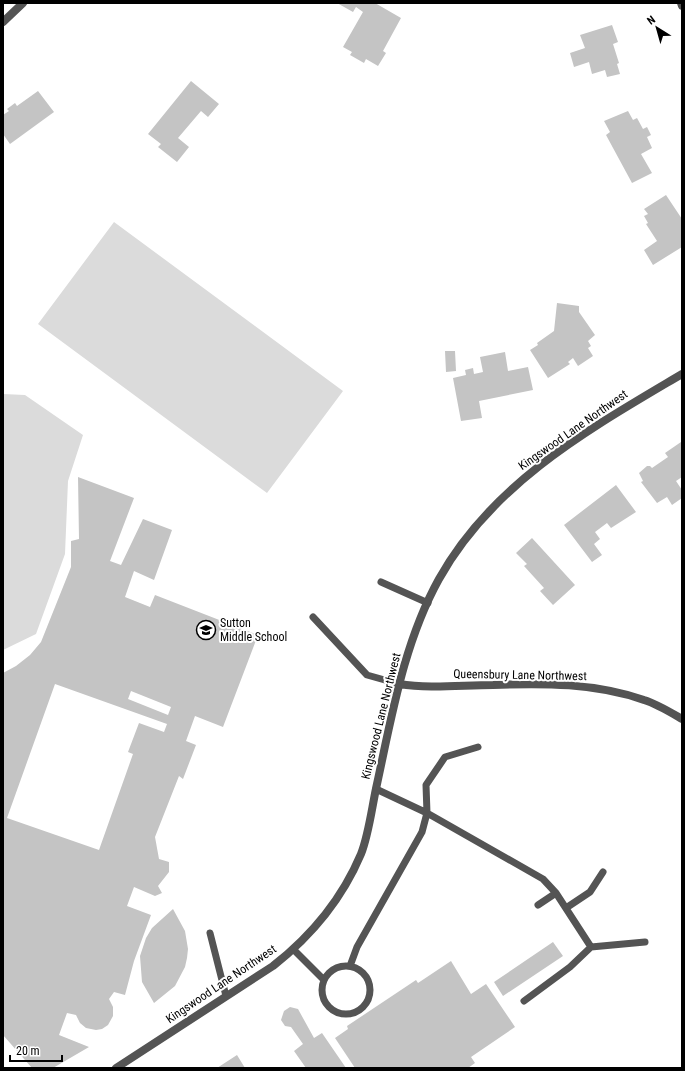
<svg xmlns="http://www.w3.org/2000/svg" width="685" height="1071" font-family="'Roboto Condensed',sans-serif">
<rect width="100%" height="100%" fill="#fff"/>
<!-- pitch -->
<path fill="#dbdbdb" d="M114 222 343 391 267 493 38 324Z
M3 394 25 395 83 435 68 481 65 554 36 634 3 650Z"/>
<!-- building -->
<path fill="#c4c4c4" fill-rule="evenodd" d="M337 3H375L401 18 383 51 386 53 378 66 366 59 364 63 350 55 352 52 343 47 363 12 356 7 353 12Z
M612 25 618 42 613 44 619 63 617 64 620 74 607 77 605 70 592 74 589 62 574 67 570 53 585 48 580 35Z
M191 81 219 104 208 117 201 111 178 138 189 147 177 162 158 147 161 144 148 134Z
M38 91 54 112 10 144 3 134V115L9 111 7 109 15 103 17 106Z
M628 111 633 120 637 118 643 129 647 127 651 135 647 137 652 148 641 154 652 173 632 183 606 135 610 132 604 121Z
M666 195 682 219V247L653 265 644 250 657 241 646 224 648 223 644 216 648 214 644 209Z
M557 303 579 306V312L595 335 588 341 591 346 588 348 593 356 578 366 573 358 568 362 570 364 548 378 530 350 538 345 537 343 554 331Z
M445 351H455L456 371 446 372Z
M505 352 508 371 528 367 533 390 479 401 482 418 461 421 453 378 466 375 465 370 473 368 474 374 483 372 480 357Z
M681 442 682 477 676 481 682 490V498L672 505 667 497 657 503 641 482 643 481 639 473 647 466H650L652 468 668 457 665 453Z
M78 477 134 498 110 561 121 565 143 519 172 530 154 580 134 571 125 597 150 607 155 595 258 635 223 727 195 716 186 741 196 745 183 779 179 776 155 837 159 859 169 862V872L158 886 162 893 155 896 134 887 127 906 151 915 134 961 125 995 114 992 109 999 113 1007V1016L108 1025 102 1029 96 1030 86 1028 80 1023 76 1015 67 1013 59 1035 89 1047 53 1068H32L3 1035V673L16 666 30 655 41 642 71 567V541L79 539ZM55 684 167 724 164 732 139 723 128 752 133 754 99 850 7 818ZM131 691 171 707 168 715 128 699Z
M616 485 636 512 611 528 607 523 595 532 600 539 594 544 602 555 592 562 564 525Z
M532 538 575 585 553 605 540 591 544 588 524 566 527 564 516 553Z
M173 909 185 931 188 949 187 958 185 967 175 986 154 1003 142 982 140 956 146 938 152 928Z
M553 942 563 956 503 996 494 982Z
M451 961 471 994 486 984 515 1027 471 1057 475 1063 468 1068H355L335 1038 348 1029 347 1026 416 980 418 983Z
M290 1007 298 1009 314 1038 322 1033 346 1068H306L294 1051 303 1044 291 1027 285 1026 281 1020 284 1011Z
M237 1055 245 1068H217Z"/>
<g fill="none" stroke-linecap="round" stroke-linejoin="round">
<!-- lane -->
<path stroke="#545454" stroke-width="7" d="M381 582 428 603
M313 617 367 675 399 684
M478 747 445 757 426 785 427 813 543 879 556 893 538 905
M566 908 590 892 603 872
M210 933 226 996
M591 947 645 942
M294 950 324 980
M322 990a24 24 0 1 1 48 0a24 24 0 1 1-48 0Z
M350 966 357 947 422 832 427 813 376 789
M524 1001 570 967 591 947 556 893"/>
<!-- street -->
<path stroke="#545454" stroke-width="8" d="M681 3 682 6
M3 22 23 3
M399 684C430 689 462 685 493 685 543 683 596 683 644 700 657 704 670 712 682 719
M116 1068 273 966C310 937 342 899 361 854 369 834 372 806 377 784 392 715 404 642 439 579 493 482 591 428 682 374"/>
</g>
<!-- icons -->
<defs>
<g id="school-ring" transform="scale(1)"><circle r="9.5" fill="#fff" stroke="#000" stroke-width="1.5"/><path d="M0-5L7-2L0 1L-7-2ZM-4 1L0 2.5L4 1V4Q0 6-4 4Z" fill="#000"/></g>
</defs>
<g fill-rule="evenodd">
<use href="#school-ring" x="206" y="630"/>
</g>
<g text-anchor="middle" dominant-baseline="central" stroke-width="4" stroke-linejoin="round" paint-order="stroke">
<!-- street labels -->
<g font-size="12" fill="#000" stroke="#fff">
<text transform="translate(573 430) rotate(-35)">Kingswood Lane Northwest</text>
<text transform="translate(520 675) rotate(1)">Queensbury Lane Northwest</text>
<text transform="translate(381 716) rotate(-76)">Kingswood Lane Northwest</text>
<text transform="translate(221 984) rotate(-34)">Kingswood Lane Northwest</text>
</g>
<!-- poi labels -->
<g font-size="12" fill="#000" stroke="#fff" text-anchor="start">
<text x="220" y="623">Sutton<tspan x="220" dy="14">Middle School</tspan></text>
</g>
</g>
<!-- border -->
<rect width="685" height="1071" fill="none" stroke="#000000" stroke-width="8"/>
<!-- north arrow -->
<g transform="translate(657 28) rotate(323)" stroke="#ffffff" stroke-width="3" paint-order="stroke">
<path d="M0-3L7 15L0 10L-7 15Z" fill="#000000"/>
<text y="-6" font-size="11" font-weight="bold" text-anchor="middle" fill="#000000">N</text>
</g>
<!-- scale -->
<path d="M10 1055v6h52v-6" fill="none" stroke="#000000" stroke-width="2"/>
<text x="16" y="1055" font-size="12" fill="#000000" stroke="#ffffff" stroke-width="3" paint-order="stroke">20 m</text>
</svg>
